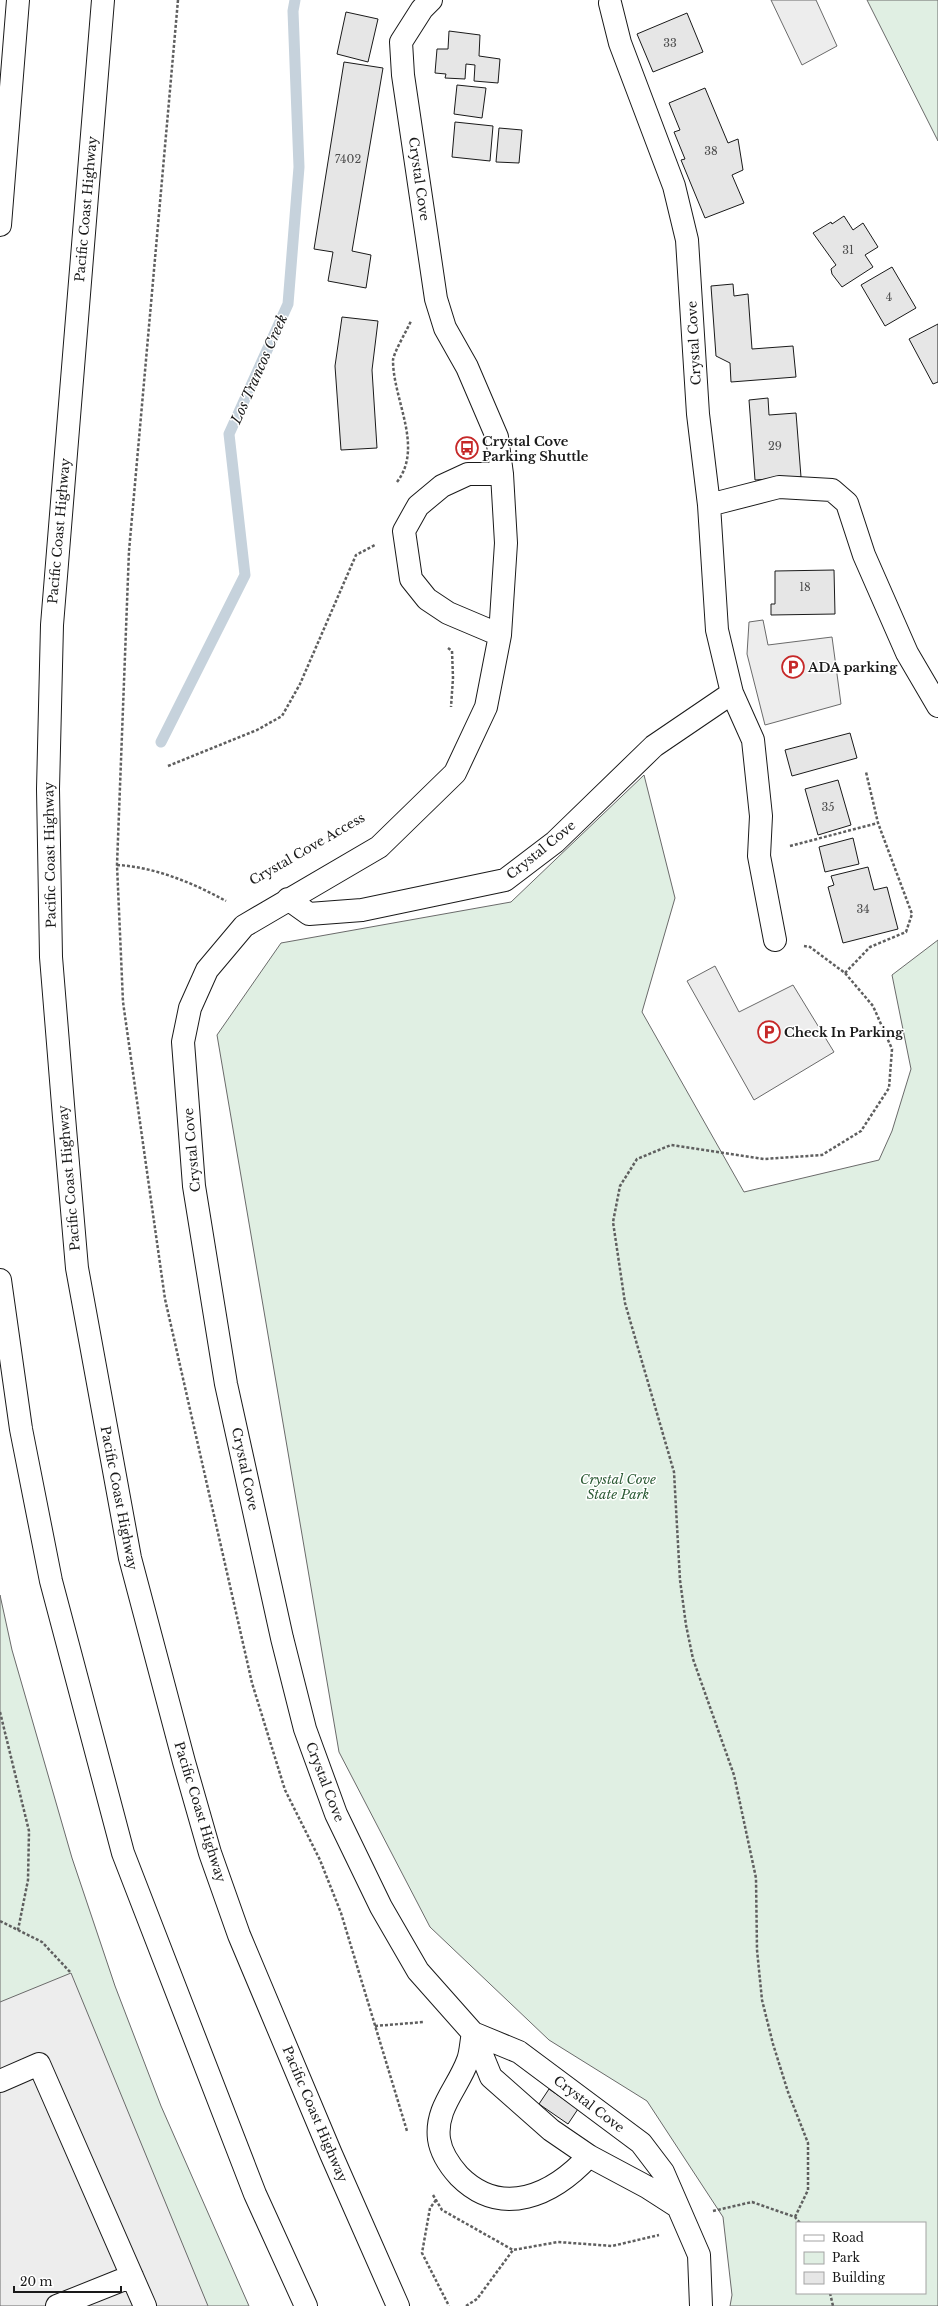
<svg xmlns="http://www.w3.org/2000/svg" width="938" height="2306" font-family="'Libre Baskerville',serif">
<rect width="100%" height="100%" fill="#fff"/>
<!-- green -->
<path fill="#e0efe3" stroke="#6a6a6a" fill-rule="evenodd" d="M867 0H938V141Z
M644 775 675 898 642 1012 744 1192 879 1160 892 1131 911 1069 892 975 938 940V2306H730L732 2295 723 2217 647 2101 549 2040 430 1927 339 1752 217 1035 281 943 511 902ZM797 2223H925V2293H797Z
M0 1595 12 1650 72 1858 115 1986 161 2106 249 2306H0Z"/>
<!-- parking -->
<path fill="#ededed" stroke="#6a6a6a" d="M771 0H816L837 46 802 65Z
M763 620 768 645 832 637 841 704 765 725 747 654 749 622Z
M715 966 739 1012 793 985 834 1052 754 1100 687 981Z
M71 1973 208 2306H0V2002Z"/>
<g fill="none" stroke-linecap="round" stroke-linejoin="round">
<!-- stream -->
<path stroke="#c6d2dc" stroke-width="11" d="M161 742 245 575 229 434 288 304 299 167 293 11 295 0"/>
</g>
<!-- building -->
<path fill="#e6e6e6" stroke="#1a1a1a" d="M346 12 378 19 368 62 337 54Z
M687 13 703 52 653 72 637 34Z
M449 31 480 35 479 56 500 59 498 83 474 81 475 65 466 64 465 79 445 78 446 74 435 73 437 49H448Z
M344 62 383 68 352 251 371 255 366 288 328 281 333 252 314 249Z
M457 85 486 88 482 118 454 114Z
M705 88 728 143 738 139 743 170 732 175 744 203 705 218 681 160 685 159 674 132 680 130 669 103Z
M455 122 493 126 490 161 452 157Z
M499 128 522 130 519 163 496 162Z
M844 216 853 230 863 223 878 247 865 255 873 267 842 287 832 274 831 269 836 265 813 233 831 222 832 224Z
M892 267 916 308 885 326 861 285Z
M733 284 734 296 748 294 752 349 793 346 796 377 731 382 730 363 716 356 711 286Z
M342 317 378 321 372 370 377 448 341 450 335 366Z
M938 324V382L933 384 909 339Z
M768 398 769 415 796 413 801 477 755 480 749 400Z
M834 570 835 614 771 615V604H775V571Z
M850 733 857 758 792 776 785 750Z
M838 780 851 825 818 835 805 789Z
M853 838 859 864 825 872 819 847Z
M868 867 874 890 887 887 898 929 843 943 828 887 834 885 831 876Z
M549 2089 578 2109 568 2124 539 2104Z"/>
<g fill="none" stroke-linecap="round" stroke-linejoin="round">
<!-- minor casing -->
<g stroke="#1a1a1a" stroke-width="24">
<path id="minor" d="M431 0 422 9 401 42 403 75 436 299 445 328 467 367 497 437 502 474 506 543 500 635 486 707 455 773 379 847 244 926 207 970 190 1008 183 1042 194 1186 226 1384 282 1638 305 1729 336 1814 381 1907 418 1971 473 2033 491 2077 551 2130 589 2156 647 2187 675 2205
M610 3 620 43 674 186 687 240 698 414 709 505 717 630 732 693 753 740 761 816 759 856 775 940
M709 505 779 487 832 490 847 503 864 555 907 653 938 706
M500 635 448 613 427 599 411 579 404 531 418 506 442 486 468 474H502
M288 899 309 914 362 910 505 880 555 842 654 746 732 693
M473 2033 519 2052 641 2143 663 2172 699 2255 701 2306
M473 2033C471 2042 471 2052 468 2060 458 2088 435 2108 439 2139 441 2153 450 2166 459 2176 502 2219 553 2195 589 2156
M0 2081 39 2064 145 2306
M57 2306 132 2276"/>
</g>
<!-- highway casing -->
<g stroke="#1a1a1a" stroke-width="24">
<path id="highway" d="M103 0 52 625 48 789 51 957 64 1117 77 1268 130 1558 184 1762 210 1853 239 1935 331 2154 398 2306
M0 225 18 0
M0 1280 21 1429 51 1581 123 1853 255 2194 306 2306"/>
</g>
<!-- path -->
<path stroke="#5f5f5f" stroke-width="2.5" stroke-dasharray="3 2" stroke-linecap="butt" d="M178 0 129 551 117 865 123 1002 165 1299 252 1683 285 1790 320 1860 341 1913 407 2131
M397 482C424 447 393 400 393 360 394 352 407 330 411 321
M448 648 452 651 453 678 451 707
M168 766 257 730 282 716 300 684 356 555 375 545
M790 846 878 823
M117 865C155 867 193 883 226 901
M845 973 870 947 906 932 912 914 878 823 866 772
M0 1712 29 1831 28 1880 18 1930
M0 1921 42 1942 71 1973
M375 2026 424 2022
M433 2195 442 2210 513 2250 558 2242 612 2246 659 2235
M436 2200 430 2208 422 2253 449 2306
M713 2211 752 2202 795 2217 800 2223
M795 2217 808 2190V2143L788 2092 773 2044 762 2000 757 1950 756 1878 734 1775 693 1659 686 1625 680 1580 674 1472 625 1303 613 1222 620 1186 637 1159 671 1145 764 1159 822 1155 861 1131 889 1088 892 1049 873 1006 845 973 810 947 804 946
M830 2293 833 2306
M466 2306 477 2299 513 2250"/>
<!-- minor -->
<use href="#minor" stroke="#fff" stroke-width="22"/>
<!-- highway -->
<use href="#highway" stroke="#fff" stroke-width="22"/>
</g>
<!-- icons -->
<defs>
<g id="bus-ring" transform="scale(1.15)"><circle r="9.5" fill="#fff" stroke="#c62828" stroke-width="1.5"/><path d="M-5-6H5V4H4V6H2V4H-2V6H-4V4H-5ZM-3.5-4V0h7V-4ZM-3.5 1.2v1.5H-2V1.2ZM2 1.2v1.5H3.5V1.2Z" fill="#c62828"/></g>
<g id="parking-ring" transform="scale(1.15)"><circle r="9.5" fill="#fff" stroke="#c62828" stroke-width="1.5"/><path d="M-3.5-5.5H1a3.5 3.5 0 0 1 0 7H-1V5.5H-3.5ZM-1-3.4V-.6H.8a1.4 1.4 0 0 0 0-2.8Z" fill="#c62828"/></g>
</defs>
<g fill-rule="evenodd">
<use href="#bus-ring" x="467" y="448"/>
<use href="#parking-ring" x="793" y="667"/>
<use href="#parking-ring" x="769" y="1032"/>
</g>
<g text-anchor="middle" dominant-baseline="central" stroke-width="3" stroke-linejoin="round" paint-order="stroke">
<!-- number labels -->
<g font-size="11" fill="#4d4d4d">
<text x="670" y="43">33</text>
<text x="711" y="151">38</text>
<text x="348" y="159">7402</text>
<text x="848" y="250">31</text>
<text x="889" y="297">4</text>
<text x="775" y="446">29</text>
<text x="805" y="587">18</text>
<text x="828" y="807">35</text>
<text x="863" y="909">34</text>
</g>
<!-- street labels -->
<g font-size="13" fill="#1a1a1a" stroke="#fff">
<text transform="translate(419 179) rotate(82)">Crystal Cove</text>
<text transform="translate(86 209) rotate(-85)">Pacific Coast Highway</text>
<text transform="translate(694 343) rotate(-93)">Crystal Cove</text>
<text transform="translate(59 531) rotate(-85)">Pacific Coast Highway</text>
<text transform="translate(307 849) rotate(-30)">Crystal Cove Access</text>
<text transform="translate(541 850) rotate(-39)">Crystal Cove</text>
<text transform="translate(50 855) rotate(-91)">Pacific Coast Highway</text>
<text transform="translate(192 1150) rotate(-95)">Crystal Cove</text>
<text transform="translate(69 1178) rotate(-95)">Pacific Coast Highway</text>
<text transform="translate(245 1469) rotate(78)">Crystal Cove</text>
<text transform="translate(119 1498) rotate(79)">Pacific Coast Highway</text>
<text transform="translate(325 1782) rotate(69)">Crystal Cove</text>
<text transform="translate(200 1812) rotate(73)">Pacific Coast Highway</text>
<text transform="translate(589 2104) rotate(37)">Crystal Cove</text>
<text transform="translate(315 2114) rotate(67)">Pacific Coast Highway</text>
</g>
<!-- poi labels -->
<g font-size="13" font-weight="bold" fill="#1a1a1a" stroke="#fff" text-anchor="start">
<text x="482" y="441">Crystal Cove<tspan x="482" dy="15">Parking Shuttle</tspan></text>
<text x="808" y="667">ADA parking</text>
<text x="784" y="1032">Check In Parking</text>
</g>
<!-- park labels -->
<g font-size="13" font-style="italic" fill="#2b5a34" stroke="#fff">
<text x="618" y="1479">Crystal Cove<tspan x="618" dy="15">State Park</tspan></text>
</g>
<!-- water labels -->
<g font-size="14" font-style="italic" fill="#1a1a1a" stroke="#fff">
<text transform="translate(259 369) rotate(-66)">Los Trancos Creek</text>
</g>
</g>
<!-- legend -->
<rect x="796" y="2222" width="130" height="72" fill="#ffffff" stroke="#a3a3a3"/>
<rect x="804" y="2235" width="20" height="6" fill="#ffffff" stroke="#a3a3a3"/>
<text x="832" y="2242" font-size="12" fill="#1a1a1a">Road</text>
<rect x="804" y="2252" width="20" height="12" fill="#e0efe3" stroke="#a3a3a3"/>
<text x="832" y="2262" font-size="12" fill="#1a1a1a">Park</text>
<rect x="804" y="2272" width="20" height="12" fill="#e6e6e6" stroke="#a3a3a3"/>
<text x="832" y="2282" font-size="12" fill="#1a1a1a">Building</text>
<!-- scale -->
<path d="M14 2286v6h107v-6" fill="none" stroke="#1a1a1a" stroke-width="2"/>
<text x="20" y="2286" font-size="12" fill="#1a1a1a" stroke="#ffffff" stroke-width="3" paint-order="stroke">20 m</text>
</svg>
